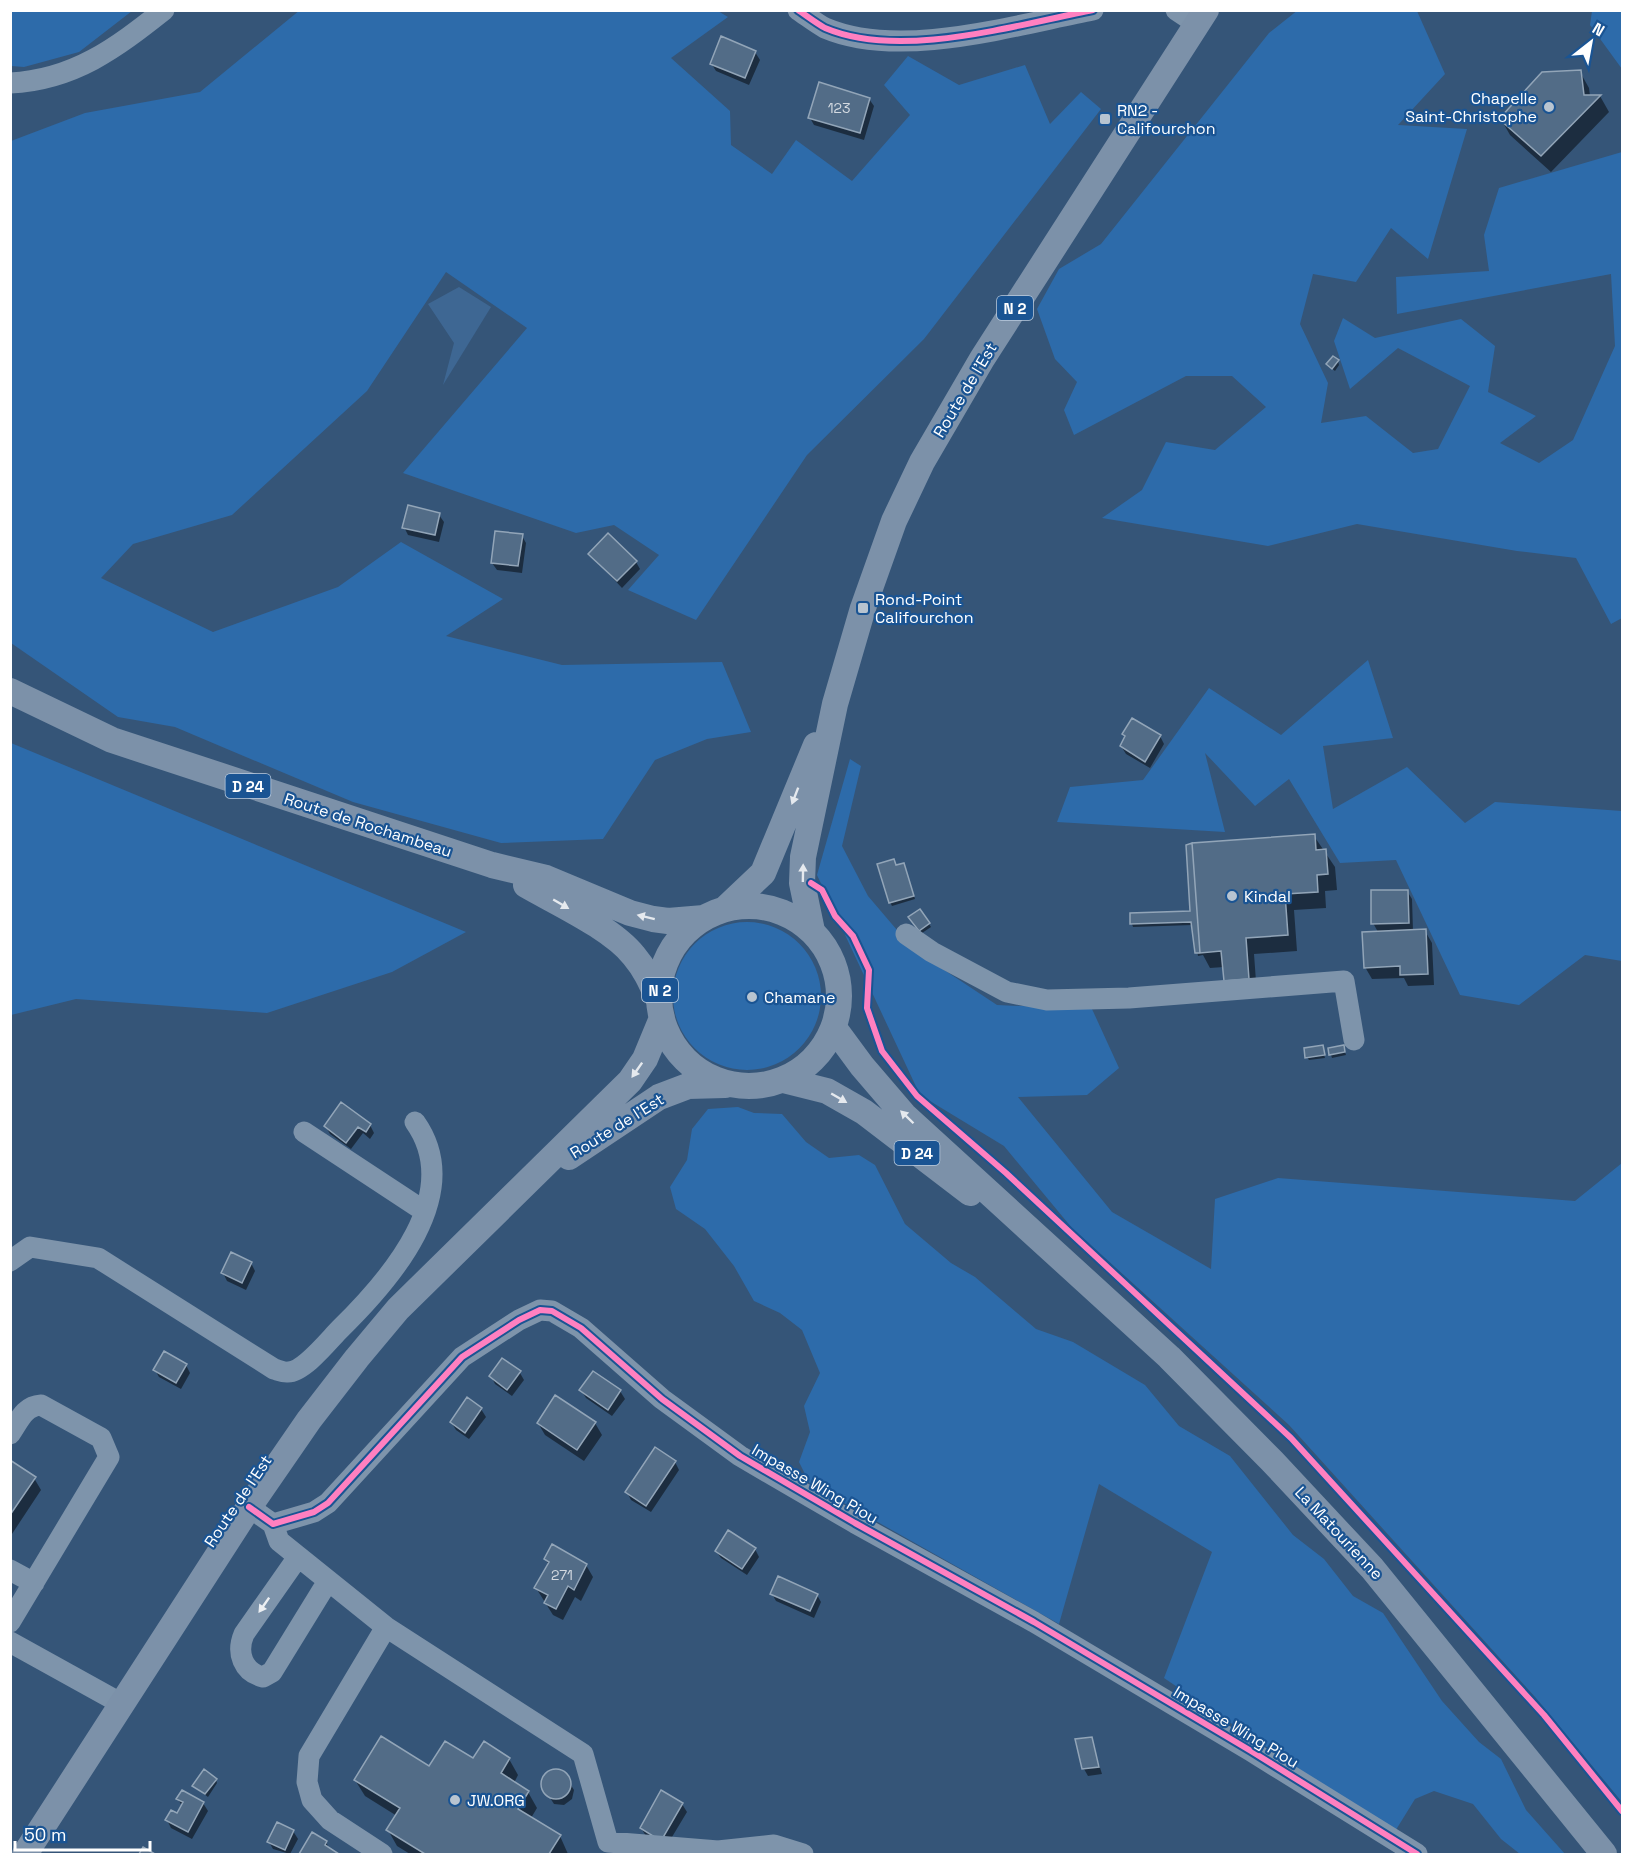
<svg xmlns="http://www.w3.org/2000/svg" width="1633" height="1865" font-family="'Space Grotesk',sans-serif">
<rect width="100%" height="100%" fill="#355578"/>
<!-- green -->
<path fill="#2d6baa" d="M300 10 718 11 728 17 671 58 730 111 731 145 772 174 796 140 852 181 910 115 884 85 908 56 959 85 1025 65 1050 124 1081 92 1101 109 924 339 807 455 696 620 628 590 659 555 614 525 576 533 403 473 527 328 446 272 367 391 232 515 133 544 101 578 213 632 338 587 401 542 503 599 446 636 562 665 722 662 751 732 707 739 655 760 603 839 501 843 353 802 175 727 118 717 11 643V141L85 113 200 92Z
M1298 10 1417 11 1445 74 1398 125 1467 129 1428 259 1391 228 1356 282 1313 274 1300 324 1328 383 1321 423 1366 416 1413 453 1438 449 1470 386 1398 348 1350 389 1334 341 1343 318 1375 338 1461 319 1495 346 1488 392 1536 416 1500 443 1539 463 1573 440 1615 346 1611 274 1397 314 1396 277 1489 271 1484 235 1499 188 1622 152V618L1611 624 1576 558 1517 551 1357 524 1268 546 1102 518 1142 490 1166 442 1215 450 1266 407 1232 376H1186L1074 435 1064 410 1077 382 1055 359 1037 309 1059 269 1101 244 1269 33Z
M10 11 11 10 132 11 79 52 24 67 11 66Z
M1592 11H1622V69L1590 25Z
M1368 660 1393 738 1323 746 1333 809 1407 767 1465 823 1495 802 1622 811V961L1585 955 1519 1005 1460 995 1396 860 1340 863 1289 779 1255 806 1205 753 1225 832 1057 822 1070 787 1143 780 1209 688 1281 735Z
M11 743 466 932 392 972 267 1013 76 999 11 1015Z
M850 759 861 766 842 846 868 896 914 950 997 1005 1092 1009 1119 1068 1087 1095 1018 1097 1112 1212 1211 1269 1215 1199 1278 1178 1575 1201 1622 1163V1802L1536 1698 1289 1425 1072 1228 1004 1146 920 1095 817 875Z
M673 996a74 74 0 1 1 148 0a74 74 0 1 1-148 0Z
M738 1107 754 1113 782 1114 806 1142 829 1158 859 1155 875 1165 905 1224 951 1263 975 1277 1036 1329 1073 1342 1145 1385 1179 1426 1230 1456 1293 1535 1324 1559 1353 1596 1383 1613 1442 1701 1479 1742 1501 1759 1526 1810 1565 1854H1520L1501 1839 1473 1804 1434 1791 1415 1799 1394 1833 1164 1678 1212 1552 1099 1484 1059 1624 810 1484 799 1462 810 1432 804 1406 820 1373 802 1330 780 1313 754 1301 734 1266 705 1229 676 1209 670 1187 687 1160 692 1129 708 1109Z"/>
<!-- water -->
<path fill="#3e6793" d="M459 287 491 307 443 385 454 343 428 304Z"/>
<!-- shadow -->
<path fill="#0007" d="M755 52 760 60 749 85 716 71 711 63Z
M1580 72 1589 88 1590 96H1600L1609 112 1551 172 1510 135 1501 119Z
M869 99 874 106 864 140 814 125 810 118Z
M1338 361 1339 365 1335 371 1330 367Z
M439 515 444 522 439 542 408 535 404 527Z
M522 536 526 543 522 573 497 570 492 563Z
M590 554 636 562 640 569 622 588Z
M1160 736 1164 744 1150 768 1126 754 1121 746Z
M1314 836 1335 867 1337 890 1325 891 1326 908 1294 910 1297 951 1254 954 1257 995 1224 967 1210 968 1203 955 1198 956 1193 925 1133 927 1132 924 1131 915 1192 912Z
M896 867 905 868 915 899 892 906 890 902Z
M1407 891 1412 899 1413 931H1425L1432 943 1434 985 1408 986 1404 978 1372 979 1365 967 1378 932 1373 923Z
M912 921 929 924 931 927 922 933Z
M1343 1046 1346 1055 1332 1058 1331 1055Z
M1322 1047 1325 1058 1309 1060 1307 1057Z
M370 1125 374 1133 370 1139 363 1133 351 1149 330 1134 326 1127Z
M251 1263 255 1271 246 1290 227 1281 223 1273Z
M186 1365 190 1373 181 1389 159 1377 155 1370Z
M520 1373 524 1380 512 1396 495 1384 491 1376Z
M581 1390 620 1391 625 1399 612 1416 586 1398Z
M481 1409 486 1417 469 1439 456 1430 451 1422Z
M538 1423H595L602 1435 584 1461 545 1435Z
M10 1462 34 1478 41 1490 10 1537Z
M675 1462 679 1470 651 1512 631 1500 627 1492Z
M755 1549 759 1557 747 1575 721 1558 716 1551Z
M545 1559 586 1565 593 1577 581 1601 575 1597 563 1620 553 1615 536 1588 549 1565Z
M772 1594 817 1595 821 1602 814 1618 776 1601Z
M1091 1739 1102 1774 1088 1776 1084 1769Z
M509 1759 518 1775 514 1783 528 1792 537 1808 531 1818 560 1836 568 1854H410L397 1846 388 1830 397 1816 365 1796 355 1780 474 1760Z
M553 1771 564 1774 574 1790 572 1799 564 1805 554 1804 543 1787 545 1777Z
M216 1780 217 1783 208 1797 194 1786Z
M178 1799 203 1803 208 1811 192 1839 171 1828 167 1820 178 1815 182 1806Z
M682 1804 687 1812 666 1847 646 1836 641 1828Z
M293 1831 298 1839 290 1854 273 1849 269 1842Z
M313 1834 326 1842 330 1850 338 1854H301Z"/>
<!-- building -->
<path fill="#526c87" stroke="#92a5b8" stroke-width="1.5" d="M721 36 756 51 745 78 710 64Z
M1581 70 1584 95H1601L1541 156 1499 119 1542 72Z
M819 82 870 98 860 133 808 118Z
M1333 356 1339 360 1332 369 1326 364Z
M408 505 440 513 435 535 402 528Z
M495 531 523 534 518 566 491 563Z
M608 533 637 561 617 581 588 554Z
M1132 718 1161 735 1145 762 1120 746 1125 736 1122 734Z
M1315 834 1316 850 1326 849 1328 874 1317 875 1318 892 1285 894 1288 935 1246 938 1249 979 1224 981 1221 951 1200 953 1192 843Z
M1192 843 1194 870 1200 953H1195L1191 922 1130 924V913L1190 911 1186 845Z
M894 859 896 865 904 863 914 896 889 903 877 864Z
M1371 890H1408L1409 923 1371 924Z
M920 909 930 923 919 931 908 917Z
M1426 929 1428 974 1400 975V966L1364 968 1362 932Z
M1323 1045 1325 1055 1305 1058 1304 1048Z
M1344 1045 1345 1052 1329 1055 1328 1048Z
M341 1102 371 1124 366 1132 358 1127 346 1143 324 1126Z
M231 1252 252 1262 242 1283 221 1273Z
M164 1351 187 1364 176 1383 153 1370Z
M502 1358 521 1371 507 1390 489 1376Z
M593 1371 621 1390 608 1410 579 1390Z
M555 1395 596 1422 577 1450 537 1423Z
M467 1397 482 1408 465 1433 450 1422Z
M655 1447 676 1461 646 1506 625 1492Z
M10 1460 36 1477 10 1515Z
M728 1530 756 1548 742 1569 715 1551Z
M552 1544 587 1564 574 1590 568 1586 556 1609 544 1603 548 1595 534 1588 549 1562 544 1559Z
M778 1576 818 1594 810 1611 770 1594Z
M381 1736 429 1766 445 1741 473 1758 484 1741 510 1758 501 1773 529 1791 518 1809 561 1835 549 1854H425L386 1830 400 1808 354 1780Z
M1092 1737 1099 1767 1082 1769 1075 1739Z
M204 1769 217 1779 205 1794 192 1786Z
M541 1784a15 15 0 1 1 30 0a15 15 0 1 1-30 0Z
M182 1790 204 1802 188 1832 165 1820 171 1810 177 1813 183 1802 176 1799Z
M661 1790 683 1803 661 1841 640 1828Z
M277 1822 294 1830 285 1850 267 1842Z
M312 1832 327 1841 325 1845 339 1854H299Z
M143 1847 155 1854H139Z"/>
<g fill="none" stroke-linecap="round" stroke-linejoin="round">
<!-- minor -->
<path stroke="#7e94ab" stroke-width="21" d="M798 10C807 16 816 23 825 28 900 60 1015 25 1093 10
M1176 10 1197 24
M10 83C74 80 116 48 164 10
M906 934 932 952 1007 992 1047 1000 1129 998 1344 981 1354 1040
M304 1132 424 1211
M10 1261 30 1247 98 1258 274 1369C278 1370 284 1373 288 1372 304 1372 329 1340 340 1329 390 1280 466 1194 415 1122
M10 1434C19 1421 24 1406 41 1405L101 1438 109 1457 10 1622
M249 1507 273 1524 314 1512 328 1503 462 1357 519 1320 540 1310 552 1311 581 1328 662 1399 740 1456 855 1523 1034 1622 1251 1751 1417 1854
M273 1524 279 1541 386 1627 583 1754 608 1842 718 1851 774 1845 803 1854
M298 1557 244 1634C236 1653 243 1672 263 1677L272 1672 328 1581
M10 1570 34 1583
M10 1642 122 1704
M382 1854 330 1820 312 1800 307 1782 309 1756 386 1627"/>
<!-- major -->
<path stroke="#7c91a9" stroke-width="26" d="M10 691 112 740 492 865 546 878 630 913 653 919 668 921 704 918
M526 885C557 903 612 928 634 956 646 970 652 985 659 1001
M659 996a90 90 0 1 1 180 0a90 90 0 1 1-180 0Z
M725 909 763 873 816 745
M812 931 802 883 803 857 835 704 863 608 894 521 922 462 982 359 1206 10
M834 1028 862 1066 904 1115 1169 1357 1272 1461 1372 1568 1604 1854
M783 1080 827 1091 864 1112 970 1193
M569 1157 659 1097 688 1086 725 1085
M25 1854 249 1507 309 1420 357 1358 398 1309 630 1081 645 1059 662 1018"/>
<!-- cycleway casing -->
<g stroke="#1a5493" stroke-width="10">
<path id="cycleway" d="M798 10C807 16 816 23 825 28 900 60 1015 25 1093 10
M811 883 822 890 835 916 853 936 869 970 867 1008 882 1051 917 1096 1006 1173 1291 1438 1544 1715 1622 1811
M249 1507 273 1524 314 1512 328 1503 462 1357 519 1320 540 1310 552 1311 581 1328 662 1399 740 1456 855 1523 1034 1622 1251 1751 1417 1854"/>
</g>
<!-- cycleway -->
<use href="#cycleway" stroke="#ff80c0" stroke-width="6"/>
</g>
<!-- one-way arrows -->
<defs><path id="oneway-solid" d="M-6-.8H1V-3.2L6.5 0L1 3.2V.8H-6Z" transform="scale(1.5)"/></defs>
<g fill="#e5e9ee">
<use href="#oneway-solid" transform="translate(795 796) rotate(111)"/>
<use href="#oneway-solid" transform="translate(803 873) rotate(-89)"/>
<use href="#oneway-solid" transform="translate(561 904) rotate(30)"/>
<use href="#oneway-solid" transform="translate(646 917) rotate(-166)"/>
<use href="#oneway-solid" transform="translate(637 1070) rotate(125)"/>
<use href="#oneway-solid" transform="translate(839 1098) rotate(30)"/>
<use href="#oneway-solid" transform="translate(907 1117) rotate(-136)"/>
</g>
<use fill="#eceff2" href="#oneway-solid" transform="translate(264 1605) rotate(125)"/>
<!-- markers -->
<g fill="#b8c4d0" stroke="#1a5493" stroke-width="2">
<circle cx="1549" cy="107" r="6"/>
<rect x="1099" y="113" width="12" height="12" rx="3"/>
<rect x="857" y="602" width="12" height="12" rx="3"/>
<circle cx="1232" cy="896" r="6"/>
<circle cx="752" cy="997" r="6"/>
<circle cx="455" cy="1800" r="6"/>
</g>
<g text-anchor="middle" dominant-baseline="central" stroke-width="4.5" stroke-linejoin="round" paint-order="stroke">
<!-- number labels -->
<g font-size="14" fill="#d4dae1">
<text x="839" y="108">123</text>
<text x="562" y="1575">271</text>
</g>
<!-- shield labels -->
<g fill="#1a5493" stroke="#baccdf" stroke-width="1.5">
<rect x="997" y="296" width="36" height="24" rx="4.5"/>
<rect x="225.5" y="774" width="45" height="24" rx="4.5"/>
<rect x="642" y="978" width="36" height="24" rx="4.5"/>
<rect x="894.5" y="1141" width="45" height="24" rx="4.5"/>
</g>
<g font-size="15" font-weight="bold" fill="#fff">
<text x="1015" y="308">N 2</text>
<text x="248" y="786">D 24</text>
<text x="660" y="990">N 2</text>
<text x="917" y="1153">D 24</text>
</g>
<!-- poi labels -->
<g font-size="16" fill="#fff" stroke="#1a5493" text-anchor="start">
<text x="1537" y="98" text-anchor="end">Chapelle<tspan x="1537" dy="18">Saint-Christophe</tspan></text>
<text x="1117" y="110">RN2 -<tspan x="1117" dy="18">Califourchon</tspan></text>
<text x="875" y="599">Rond-Point<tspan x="875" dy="18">Califourchon</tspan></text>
<text x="1244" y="896">Kindal</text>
<text x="764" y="997">Chamane</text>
<text x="467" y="1800">JW.ORG</text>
</g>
<!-- street labels -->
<g font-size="16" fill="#fff" stroke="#1a5493">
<text transform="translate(965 390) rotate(-59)">Route de l'Est</text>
<text transform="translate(368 825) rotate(18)">Route de Rochambeau</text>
<text transform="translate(617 1126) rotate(-32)">Route de l'Est</text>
<text transform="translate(815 1484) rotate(30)">Impasse Wing Piou</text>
<text transform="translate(238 1501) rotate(-56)">Route de l'Est</text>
<text transform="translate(1339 1533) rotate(47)">La Matourienne</text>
<text transform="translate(1236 1727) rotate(31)">Impasse Wing Piou</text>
</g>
</g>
<!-- border -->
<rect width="1633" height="1865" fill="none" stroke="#ffffff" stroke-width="24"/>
<!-- north arrow -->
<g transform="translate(1591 42) rotate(31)" stroke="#1a5493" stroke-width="4.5" paint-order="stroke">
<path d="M0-4.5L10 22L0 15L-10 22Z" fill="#ffffff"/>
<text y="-9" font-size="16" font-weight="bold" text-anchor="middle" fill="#ffffff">N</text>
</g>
<!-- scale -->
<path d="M15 1841v9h135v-9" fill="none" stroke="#ffffff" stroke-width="3"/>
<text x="24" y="1841" font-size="18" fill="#ffffff" stroke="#1a5493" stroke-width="4.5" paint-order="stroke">50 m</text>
</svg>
